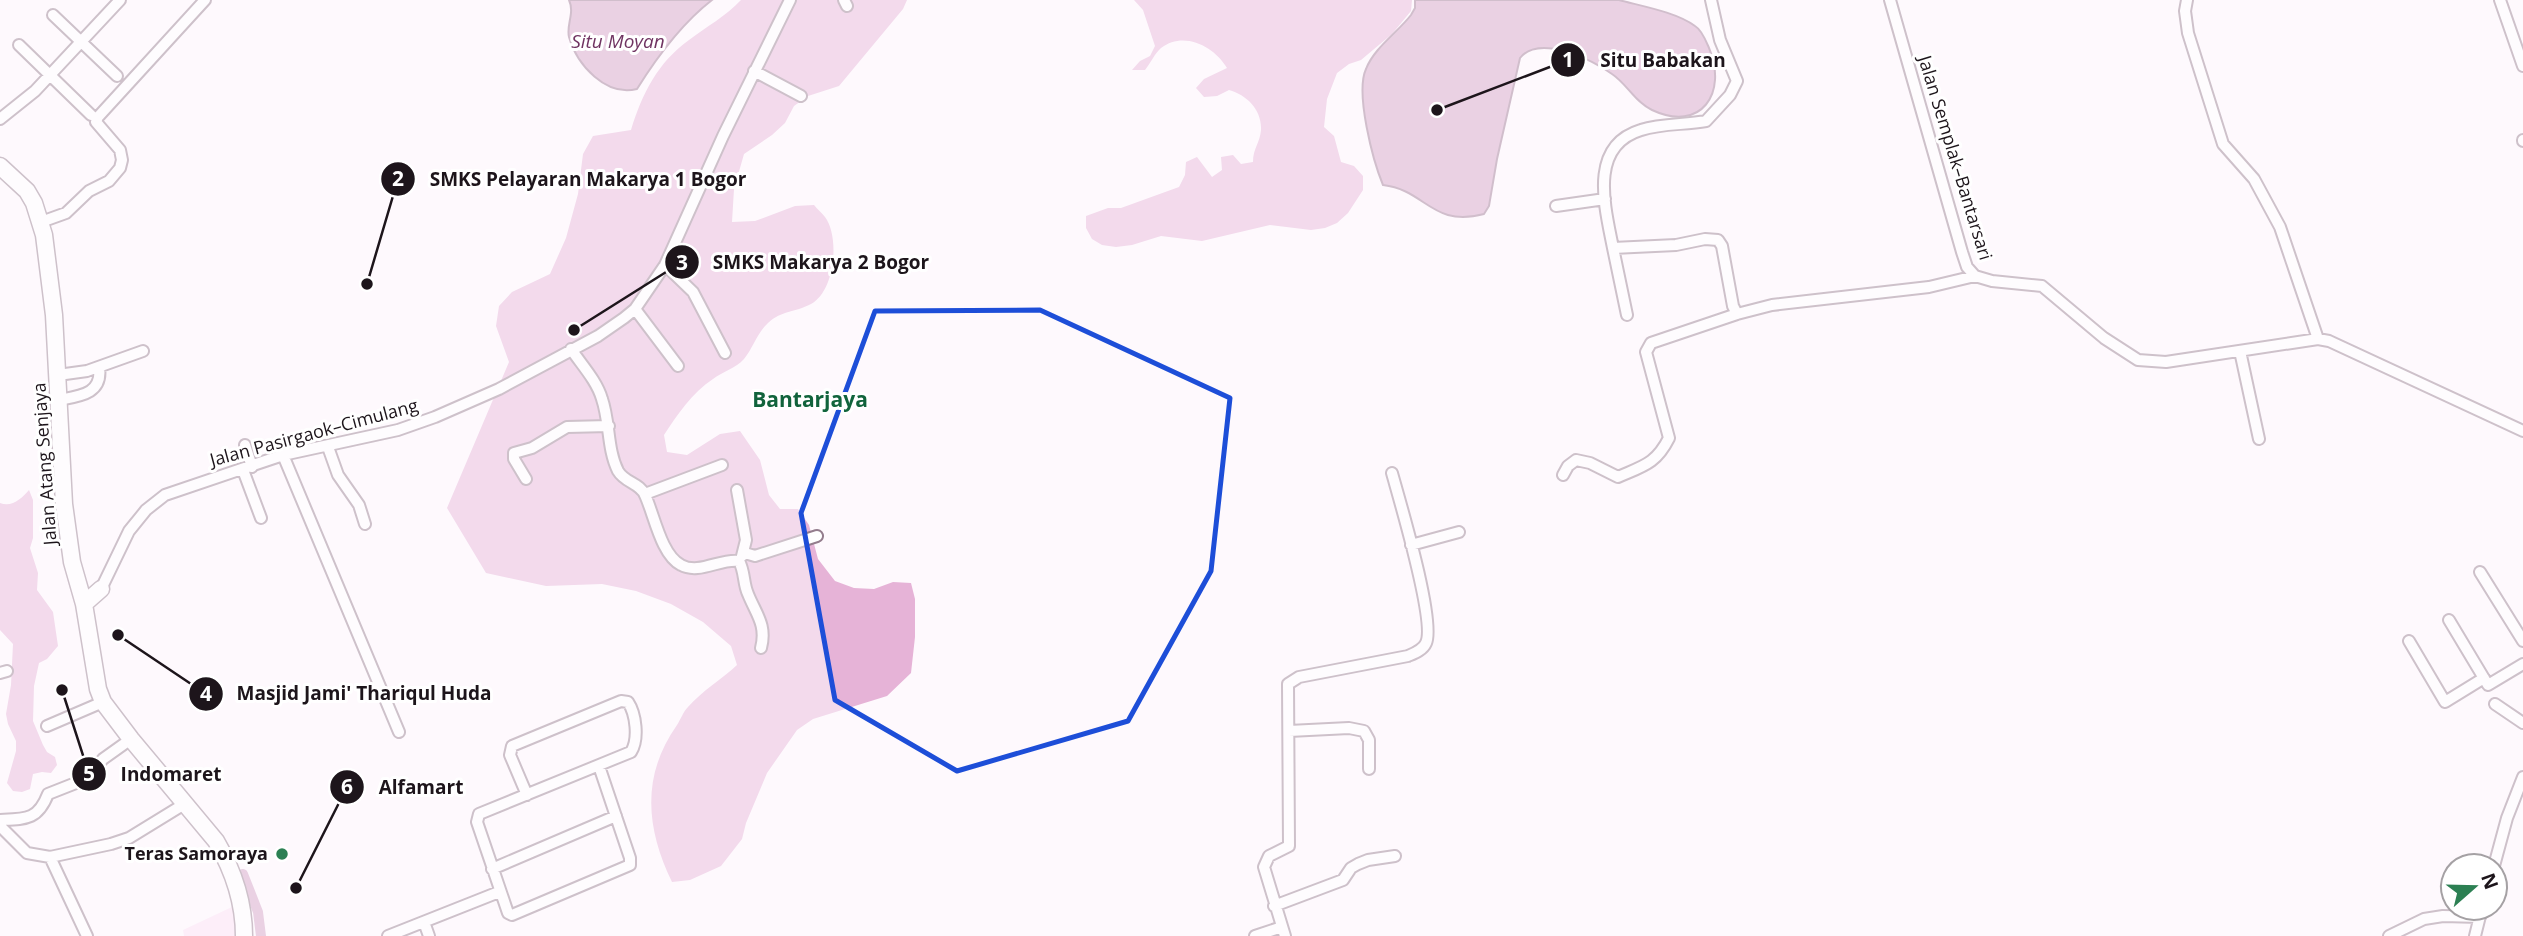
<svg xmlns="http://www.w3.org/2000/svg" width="2523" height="936" font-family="'Open Sans',sans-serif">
<rect width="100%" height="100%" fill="#fef9fd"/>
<!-- green -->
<path fill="#fce1f4" d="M234,906L238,936H184L183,930Z"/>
<!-- forest -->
<path fill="#e6b3d7" d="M741,0H907L903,9L839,86L808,96L794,106L785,123L772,135L744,154L734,189L732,222L755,221L795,206L814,205C817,209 822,213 825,217C840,237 835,291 811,304C794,313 782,310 768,323C757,333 753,348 744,359C736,368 722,372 713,379C692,393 677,415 664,435L667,452L687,455L720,434L740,431L760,460L769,495L780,509H798L809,525L818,559L835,581L854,588L874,589L893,582L911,583L915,599V637L911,673L887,696L813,719L797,730L767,773L746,823L742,839L721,866L690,880L672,882C646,828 641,776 677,725C681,719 683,712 688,707C702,691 722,679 737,665L731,646L703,622L671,604L636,591L602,584L546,586L486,573L447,508L509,362L496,326L499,306L512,292L550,274L566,238L578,194L583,154L593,136L631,130C642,94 658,62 689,40C706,27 726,16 741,0Z
M1134,0H1412L1411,11L1392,34L1361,60L1349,64L1337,73L1327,99L1324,127L1334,136L1341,162L1354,166L1363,176V190L1348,213L1337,223L1325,228L1311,230L1270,225L1202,241L1161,236L1132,245L1116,247L1102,245L1092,239L1086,228V216L1108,208H1121L1179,187L1185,175L1186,162L1197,157L1212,177L1222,170L1221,157L1233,155L1241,164L1253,162C1253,148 1260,143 1261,130C1262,110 1247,95 1229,90L1217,96L1204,97L1196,88L1204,79L1227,68C1215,47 1184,30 1161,48C1155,53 1150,64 1145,70H1132L1140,61L1150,56L1155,46L1143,10Z
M29,490L33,500V538L30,548L38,573L37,590L53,612L58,646L47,659L39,663L34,686L33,721L43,745L47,752L55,757L57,765L51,773L42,772L33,774L30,789L22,792L13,791L7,783L16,751V741L8,724L6,714L11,685L13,644L0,630V503C12,508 22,498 29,490Z"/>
<!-- water -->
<path fill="#d2a1c4" stroke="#9c7791" stroke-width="2" d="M569,0H712C681,24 657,57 637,89C606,97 577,65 569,37C566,25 575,13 569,0Z
M1415,0H1619C1641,6 1676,12 1695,26C1702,30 1706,41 1709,48C1728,93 1701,133 1652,110C1635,102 1627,84 1612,74C1592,59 1539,34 1520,58L1497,159L1489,206L1484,214C1432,228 1426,190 1383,185C1373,161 1355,93 1366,69C1374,48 1398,32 1411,15L1415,8Z"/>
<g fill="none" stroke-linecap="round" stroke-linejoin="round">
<!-- canal -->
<path stroke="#d2a1c4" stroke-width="10" d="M243,874L258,912L261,936"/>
<defs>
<path id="street" d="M844,0L847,6
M1711,0L1720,40L1737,81L1730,95L1706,121C1685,125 1662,123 1641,130C1588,146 1605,207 1613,248L1676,245L1705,239L1718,240L1722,246L1733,306L1737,314
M1890,0L1962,252L1967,267L1975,276L1992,281L2042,286L2104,338L2138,360L2166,362L2318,339L2329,341L2523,431
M2187,0L2185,11L2188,33L2223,144L2254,179L2280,227L2318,339
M2500,0L2523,66
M53,15L117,76
M19,45L91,115
M754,71L801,96
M0,119L35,91L120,0
M2523,140V141
M1556,206L1605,199
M41,222L66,213L89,191L109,181L120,168L122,160L120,150L96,122L98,117L205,0
M1613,248L1627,315
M665,265L693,292L725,353
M635,309L678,366
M571,349C581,364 597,381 602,399C610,422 607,449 618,471C625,483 640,483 645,495C654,514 661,555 681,565C699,575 721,558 739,561C745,572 743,583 748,594C756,614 767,625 761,648
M2240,351L2259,439
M58,375L87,371L143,351
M59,400C80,396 103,394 99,367
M245,445L252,467
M328,447L338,475L359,505L365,524
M283,455L399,732
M243,470L261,518
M1563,475L1568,466L1576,460L1590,463L1618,477C1643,466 1656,464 1669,438L1646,352L1651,343L1737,314L1772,305L1929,287L1975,276
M526,479L514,459V453L532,448L567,427L609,426
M737,490L746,540L742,556
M645,494L722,465
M1411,545L1459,532
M745,553L755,556L817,536
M2480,572L2523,641
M101,589L129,531L146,510L165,495L283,455L398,430L435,417L499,389L598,336L624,318L635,309L665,265L723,136L790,0
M2449,620L2488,685L2523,664
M2409,641L2445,702L2484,678
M0,673L7,671
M2495,704L2523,723
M47,726L103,702
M1289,731L1349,728L1364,731L1369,740V769
M527,795L510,755L512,746L621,701L628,702C636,714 639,739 631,752L479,814L477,822L508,913L512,915L630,865V858L599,766
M0,820C26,819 38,820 48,794L86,779L103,759L131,739
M0,826L27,853L50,857L111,844L129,838L186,803
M50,857L87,936
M2494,866L2507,818L2523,777
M492,869L616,816
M1274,906L1343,880L1351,868L1358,864L1368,860L1395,856
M424,922L429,936
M388,936L499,892
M1255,936L1282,927
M1285,936L1264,867L1269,856L1289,846L1288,684L1299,677L1408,656C1415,653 1423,650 1426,643C1436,622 1400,502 1392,473
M2389,936L2424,919L2443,916L2480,917
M2475,936L2482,908"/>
<path id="secondary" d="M0,166L27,191L34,203L44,235L54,315L64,504L72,562L84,604L98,689L103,702L131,739L216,841C233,870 244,902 244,936
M84,604L101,589"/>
</defs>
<!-- street casing -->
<use href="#street" stroke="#947d8d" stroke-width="14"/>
<!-- secondary casing -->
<use href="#secondary" stroke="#947d8d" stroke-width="19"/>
<!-- street -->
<use href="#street" stroke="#fff" stroke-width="10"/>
<!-- secondary -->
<use href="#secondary" stroke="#fff" stroke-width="16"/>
</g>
<!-- marked area -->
<path d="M0 0H2523V936H0ZM1040,310L1230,398L1211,571L1128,721L957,771L835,700L801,513L875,311Z" fill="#fef9fd" fill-opacity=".55" fill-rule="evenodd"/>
<path fill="none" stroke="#1d4ed8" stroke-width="5" stroke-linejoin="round" d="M1040,310L1230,398L1211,571L1128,721L957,771L835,700L801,513L875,311Z"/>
<!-- markers -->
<circle fill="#2c8053" stroke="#fff" stroke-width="2.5" cx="282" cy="854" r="7"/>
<g text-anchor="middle" stroke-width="6" stroke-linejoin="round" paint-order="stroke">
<!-- street labels -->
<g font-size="18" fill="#1d151b" stroke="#fff">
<text transform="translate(1955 158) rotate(73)" y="6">Jalan Semplak–Bantarsari</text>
<text transform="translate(314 433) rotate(-15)" y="6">Jalan Pasirgaok–Cimulang</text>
<text transform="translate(45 464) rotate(-94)" y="6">Jalan Atang Senjaya</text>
</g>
<!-- poi labels -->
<g font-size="18" font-weight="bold" fill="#1d151b" stroke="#fff" text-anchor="end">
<text x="268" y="860">Teras Samoraya</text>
</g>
<!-- water labels -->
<g font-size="19" font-style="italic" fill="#703462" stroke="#fff">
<text x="618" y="48">Situ Moyan</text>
</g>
<!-- quarter labels -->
<g font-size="21" font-weight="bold" fill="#11643c" stroke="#fff">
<text x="810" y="407">Bantarjaya</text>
</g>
</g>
<!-- callouts -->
<path fill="none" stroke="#1d151b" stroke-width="2.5" d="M1437 110L1568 60M367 284L398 179M574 330L682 262M118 635L206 694M62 690L89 774M296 888L347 787"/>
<g fill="#1d151b" stroke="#fff" stroke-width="2.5">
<circle cx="1437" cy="110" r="7"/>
<circle cx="367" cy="284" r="7"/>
<circle cx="574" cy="330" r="7"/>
<circle cx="118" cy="635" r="7"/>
<circle cx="62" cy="690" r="7"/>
<circle cx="296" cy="888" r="7"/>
<circle cx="1568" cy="60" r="18"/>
<circle cx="398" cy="179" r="18"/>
<circle cx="682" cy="262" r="18"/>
<circle cx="206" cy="694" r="18"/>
<circle cx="89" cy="774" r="18"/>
<circle cx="347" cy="787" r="18"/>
</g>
<g font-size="21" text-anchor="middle" font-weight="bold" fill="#fff">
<text x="1568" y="67">1</text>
<text x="398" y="186">2</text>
<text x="682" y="270">3</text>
<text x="206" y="701">4</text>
<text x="89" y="781">5</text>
<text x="347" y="794">6</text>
</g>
<g font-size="19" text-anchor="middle" font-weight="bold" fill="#1d151b" stroke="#fff" stroke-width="6" stroke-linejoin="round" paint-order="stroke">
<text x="1663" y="67">Situ Babakan</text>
<text x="588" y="186">SMKS Pelayaran Makarya 1 Bogor</text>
<text x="821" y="269">SMKS Makarya 2 Bogor</text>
<text x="364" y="700">Masjid Jami' Thariqul Huda</text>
<text x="171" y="781">Indomaret</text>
<text x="421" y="794">Alfamart</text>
</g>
<!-- north arrow -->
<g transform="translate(2474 887) rotate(70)"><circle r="33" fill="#ffffff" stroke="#a5a1a4" stroke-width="2"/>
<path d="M0-5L12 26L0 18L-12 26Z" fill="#2c8053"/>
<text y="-10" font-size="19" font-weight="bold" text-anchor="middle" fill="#1d151b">N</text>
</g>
</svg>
